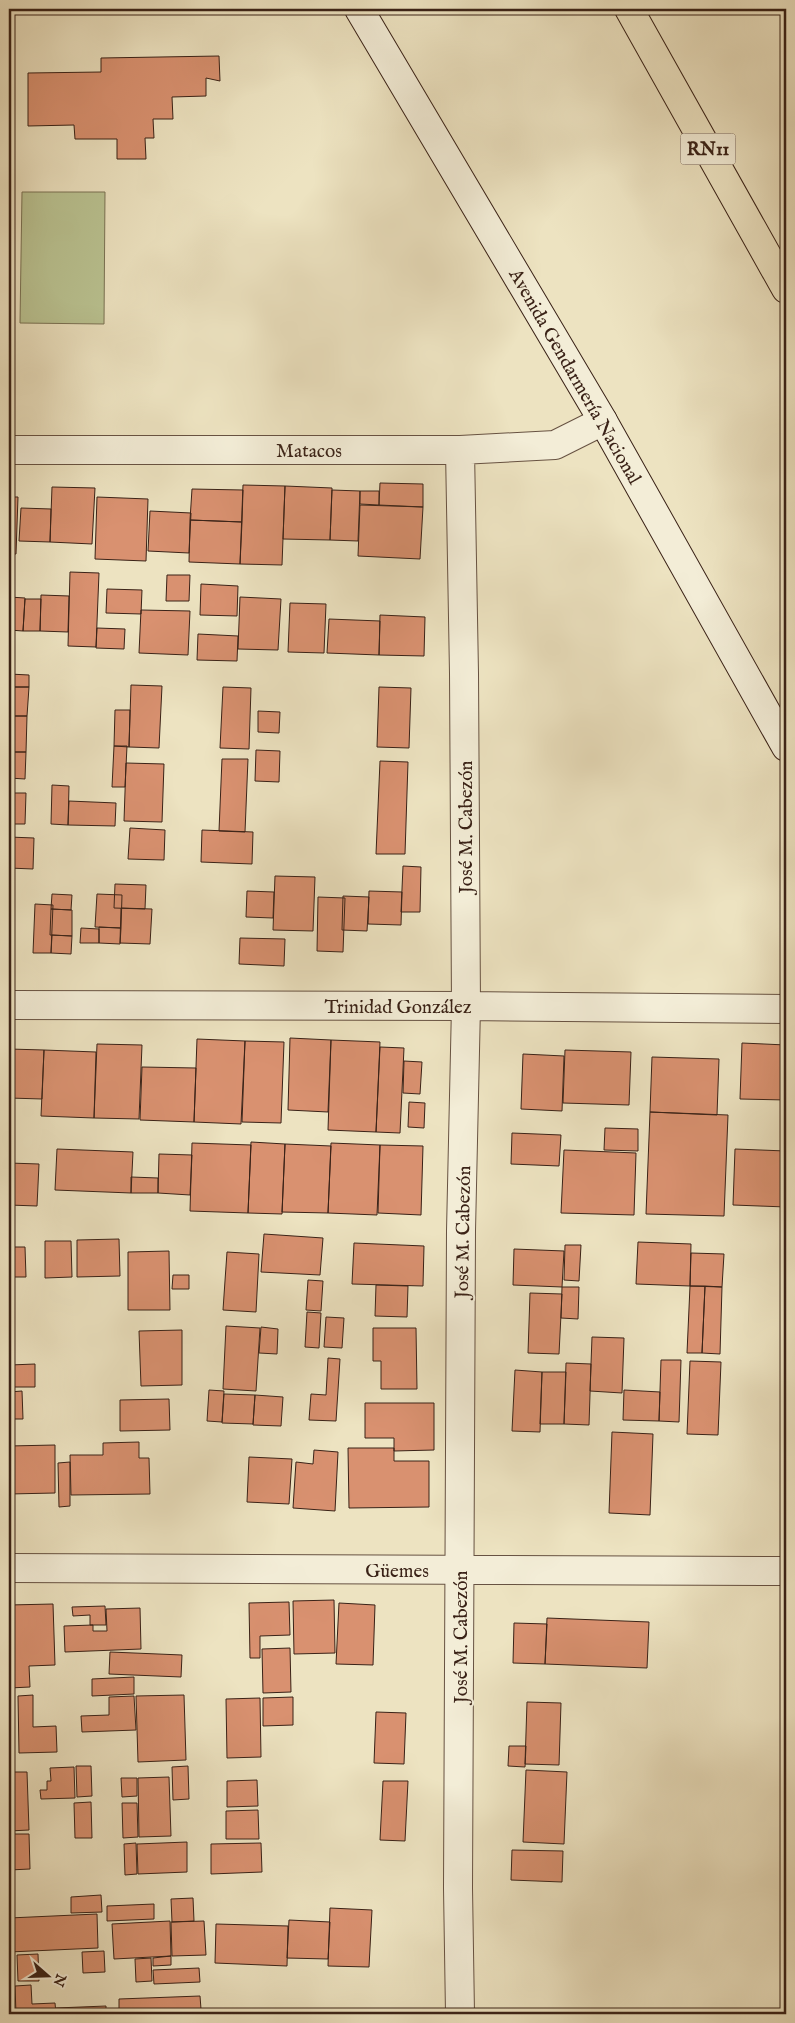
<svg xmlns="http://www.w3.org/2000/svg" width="795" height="2023" font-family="'IM FELL English',serif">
<rect width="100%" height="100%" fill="#ede3c1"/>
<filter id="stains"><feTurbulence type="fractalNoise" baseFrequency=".004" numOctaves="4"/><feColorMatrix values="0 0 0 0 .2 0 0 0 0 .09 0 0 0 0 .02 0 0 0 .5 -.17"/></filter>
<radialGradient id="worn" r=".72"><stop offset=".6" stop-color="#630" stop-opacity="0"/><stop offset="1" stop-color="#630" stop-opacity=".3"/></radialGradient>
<!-- green -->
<path fill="#bac392" stroke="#7a7254" d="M22,192H105L104,324L20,323Z"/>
<!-- water -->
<path fill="#99beb3" stroke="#738075" d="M40,9H155V14H40Z"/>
<!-- building -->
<path fill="#d99170" stroke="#3a2217" d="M219,56L220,81L206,78V96L172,97L173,119H153L154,138H145L146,159H117V139H75L74,125L28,126V73L101,72V58Z
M380,483L423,484V507L379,505Z
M243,485L285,486L282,565L240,564Z
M285,486L332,488L330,540L283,539Z
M52,487L95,488L92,544L50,542Z
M192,489L243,490L242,522L190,520Z
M332,490L360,491L358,541L330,540Z
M360,491H379V505L360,504Z
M9,497H18L16,554H9Z
M97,497L148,499L146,561L95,559Z
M360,505L423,507L420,559L358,556Z
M21,508L51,509L50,542L19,541Z
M150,511L191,513L189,553L148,551Z
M190,520L242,522L240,564L189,562Z
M70,572L99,573L96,647L68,646Z
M167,575H190L189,601H166Z
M201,584L238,586L237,616L200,615Z
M107,589L142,590L141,614L106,613Z
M41,595L69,596L68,632L40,631Z
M9,597L25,598L23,631L9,630Z
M240,597L281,599L278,650L238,649Z
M25,599H41L40,631H23Z
M290,603L326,604L324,653L288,652Z
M141,610L190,611L188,655L139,653Z
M380,615L425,617L424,656L379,655Z
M329,619L380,621L379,655L327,653Z
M97,628L125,629L124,649L96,648Z
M198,634L238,636L237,661L197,660Z
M9,674L29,675V687H9Z
M131,685L162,686L159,748L129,747Z
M9,687H29L27,716H9Z
M223,687L251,688L249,749L220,748Z
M379,687L411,688L409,748L377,747Z
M115,710H130L129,747L114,746Z
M258,711L280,712L279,733L258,732Z
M9,716H11L10,752H9Z
M11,716H27L26,752H10Z
M114,746H127L125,787H112Z
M256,750L280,751L279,782L255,781Z
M9,752H26L25,779L9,778Z
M222,759H248L245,832L219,831Z
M380,761L408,762L405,854H376Z
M126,763L164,764L162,822L124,821Z
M52,785L69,786L68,825L51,824Z
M9,793H26L25,824H9Z
M69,801L116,803L115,826L68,825Z
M130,828L165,830L164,860L128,859Z
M202,830L253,832L252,864L201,862Z
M9,837L34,838L33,869L9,868Z
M403,866L421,867L420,912H401Z
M275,876L315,877L313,931L273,930Z
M115,884L146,885L145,909L114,908Z
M247,891L274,892L273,918L246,917Z
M369,891L402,892L401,925L368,924Z
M52,894L72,895L71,910L51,909Z
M97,894L122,895L121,928L95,927Z
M343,896L369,897L367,931L342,930Z
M318,897L345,898L343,952L317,951Z
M35,904L53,905L51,953H33Z
M121,908L152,909L150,944L120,943Z
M51,909L72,910V936L50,935Z
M99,927L121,928L120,944L99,943Z
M81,928L99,929V943H80Z
M52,935L72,936L71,954L51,953Z
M240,938L285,939L284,966L239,964Z
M290,1038L331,1040L328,1112L288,1110Z
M197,1039L245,1041L241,1124L194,1122Z
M331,1040L380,1042L376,1132L328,1130Z
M245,1041L284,1042L281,1123L242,1122Z
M742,1043L786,1045V1100L740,1099Z
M97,1044L142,1045L139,1119L94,1118Z
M380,1047L404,1048L400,1133L376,1132Z
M9,1049L44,1050L42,1099L9,1098Z
M44,1050L96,1052L94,1118L41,1116Z
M565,1050L631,1052L629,1105L563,1103Z
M523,1054L564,1056L562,1111L521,1109Z
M652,1057L719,1059L717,1115L650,1112Z
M404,1061L422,1062L420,1094L403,1093Z
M142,1067L196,1068L194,1122L140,1120Z
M409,1102L425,1103L424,1128L408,1127Z
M650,1112L728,1115L724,1216L646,1214Z
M605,1128L638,1129V1151L604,1150Z
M512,1133L561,1135L559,1166L511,1164Z
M251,1142L285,1144L282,1214L248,1213Z
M192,1143L251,1145L248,1213L190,1211Z
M331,1143L380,1145L377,1215L328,1213Z
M285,1144L331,1146L328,1213L282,1212Z
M380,1145L423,1146L421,1215L378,1213Z
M57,1149L133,1152L131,1193L55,1190Z
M735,1149L786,1151V1207L733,1205Z
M564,1150L636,1153L634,1215L561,1213Z
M159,1154L192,1155L190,1195L158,1193Z
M9,1163L39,1164L37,1206L9,1205Z
M131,1177L158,1178V1193H131Z
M264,1234L323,1238L320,1275L261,1272Z
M119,1239L120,1276L77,1277V1240Z
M45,1241H71L72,1277L45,1278Z
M638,1242L691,1244L690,1286L636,1284Z
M354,1243L424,1246L423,1286L352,1284Z
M565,1245H581L579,1281L564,1280Z
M14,1247H25L26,1277H14Z
M9,1248H13L14,1310H9Z
M514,1249L564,1251L562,1287L513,1285Z
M169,1251L170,1310H128V1252Z
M227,1252L259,1254L256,1312L223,1310Z
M691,1253L724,1254L722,1287L690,1286Z
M173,1275H189V1289H172Z
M308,1280L323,1281L321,1311L306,1310Z
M376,1285L408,1286L407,1317L375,1316Z
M690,1286H705L702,1353H687Z
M705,1286L722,1287L720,1354L702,1353Z
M562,1287H579L578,1319L561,1318Z
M530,1293L562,1294L559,1354L528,1353Z
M307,1312L321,1313L319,1348L305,1347Z
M326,1317L344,1318L342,1348L324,1347Z
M226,1326L260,1328L256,1391L223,1389Z
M261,1327L278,1329L277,1354L259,1353Z
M9,1328L10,1365L35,1364V1387H9Z
M373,1328H416L417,1389H381V1361H373Z
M182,1330V1385L141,1386L139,1331Z
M592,1337L624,1338L622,1393L590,1391Z
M328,1358L340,1359L336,1421L309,1420L311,1394L326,1395Z
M661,1360H681L679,1422L659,1421Z
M690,1361L721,1362L718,1435L687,1434Z
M566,1363L591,1364L589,1425L564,1424Z
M515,1370L542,1372L540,1432L512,1431Z
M542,1372H566L564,1424H540Z
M209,1390L224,1391L222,1422L207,1421Z
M624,1390L660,1392L659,1421L623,1420Z
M22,1391L23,1419H9V1392Z
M224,1394L255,1395L253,1424L222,1423Z
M255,1395L283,1397L281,1426L253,1425Z
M169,1399L170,1430L120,1431V1400Z
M365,1403H434V1450L394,1451V1438H365Z
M612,1432L653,1434L650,1515L609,1513Z
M139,1442V1458H149L150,1494L71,1495L70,1455H103V1443Z
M55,1445V1493L9,1494V1446Z
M348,1448H394V1461H429V1507L349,1508Z
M314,1450L338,1452L335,1511L293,1508L296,1462L313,1464Z
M249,1457L292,1459L289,1504L247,1502Z
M70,1462V1506L59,1507L58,1463Z
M334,1600L335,1653L294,1654L293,1601Z
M289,1602L290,1635L260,1636V1658H250L249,1603Z
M339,1603L375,1605L373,1665L336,1664Z
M53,1604L55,1665L29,1666L30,1687L9,1688V1605Z
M105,1606L106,1625H90V1615L73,1616L72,1607Z
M140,1608L141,1649L65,1652L64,1626L93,1625V1631H107L106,1609Z
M547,1618L649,1622L647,1668L545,1664Z
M514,1623L547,1624L545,1664L513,1663Z
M290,1648L291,1692L263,1693L262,1649Z
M110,1652L182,1655L181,1677L109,1674Z
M134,1677V1694L92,1696V1679Z
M33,1695V1727L56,1726L57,1752L19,1753L18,1696Z
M184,1695L186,1760L138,1762L136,1696Z
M134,1696L136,1730L82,1732L81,1716L109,1715V1697Z
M293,1697V1725L263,1726V1698Z
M260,1698L261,1757L227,1758L226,1699Z
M9,1699H13L14,1758H9Z
M527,1702L561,1703L559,1765L525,1764Z
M376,1712L406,1713L404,1764L374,1763Z
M509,1746H526L525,1767L508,1766Z
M76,1766H91L92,1796L77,1797Z
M188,1766L189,1799L173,1800L172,1767Z
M74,1767L75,1798L41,1799L40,1790H47V1781H51L50,1768Z
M526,1770L567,1772L564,1844L523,1842Z
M9,1772H27L29,1830L9,1831Z
M169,1777L171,1836L139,1837L138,1778Z
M121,1778H137V1796L122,1797Z
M257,1780L258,1806L227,1807V1781Z
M383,1781H408L405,1841L380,1840Z
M91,1802L92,1838H75L74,1803Z
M122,1803H137L138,1837L123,1838Z
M258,1810L259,1839H226V1811Z
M9,1834H29L30,1869L9,1870Z
M187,1842V1872L138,1874L137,1844Z
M136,1843L137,1874L125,1875L124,1844Z
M261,1843L262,1872L211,1874V1844Z
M512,1850L563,1851L562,1882L511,1880Z
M101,1895L102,1912L71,1913V1897Z
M193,1898L194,1921L172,1922L171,1899Z
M154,1904V1919L107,1921V1906Z
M330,1908L372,1910L369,1967L328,1966Z
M97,1914L98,1948L9,1952V1918Z
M289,1920L330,1922L328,1959L287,1958Z
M170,1921L171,1956L114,1959L112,1924Z
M204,1921L206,1955L172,1956L171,1922Z
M216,1924L288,1926L287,1966L215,1963Z
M104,1951L105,1972L83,1973L82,1952Z
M38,1954L39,1981H18L17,1955Z
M171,1956V1965L153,1966V1958Z
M151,1958L152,1981L136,1982L135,1959Z
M199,1968L200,1982L154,1984L153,1970Z
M31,1985L32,2004L55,2003L56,2014H16L15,1986Z
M200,1996L201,2009L119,2013V1999Z
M106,2006V2014H57L56,2008Z
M201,2010V2014H119V2013Z
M219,2011L270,2013V2014H219Z"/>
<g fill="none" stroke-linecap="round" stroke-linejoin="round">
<defs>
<path id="minor" d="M9,450H460L555,445L603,421
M9,1005L466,1006L786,1009
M9,1568L786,1571
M460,2014L458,1888L461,1231L466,1006L464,673L460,450"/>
<path id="secondary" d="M359,9L603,421L786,747"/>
<path id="trunk" d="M629,9L786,289"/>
</defs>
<!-- minor casing -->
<use href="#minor" stroke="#675242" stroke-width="30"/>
<!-- secondary casing -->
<use href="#secondary" stroke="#3a2217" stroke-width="30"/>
<!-- trunk casing -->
<use href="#trunk" stroke="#3a2217" stroke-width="30"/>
<!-- minor -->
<use href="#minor" stroke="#f3edd7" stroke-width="28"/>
<!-- secondary -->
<use href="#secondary" stroke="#f3edd7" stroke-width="28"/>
<!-- trunk -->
<use href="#trunk" stroke="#ede3c1" stroke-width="28"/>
</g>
<g text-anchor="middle" stroke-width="4" stroke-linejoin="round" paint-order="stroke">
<!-- shield labels -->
<rect fill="#f3edd7" stroke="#725f51" stroke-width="1" x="680.5" y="133.5" width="55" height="31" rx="4"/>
<g font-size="18" font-weight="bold" fill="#3a2217">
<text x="708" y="155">RN11</text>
</g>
<!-- street labels -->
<g font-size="19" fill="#3a2217" stroke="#f3edd7">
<text transform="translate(576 376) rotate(60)" y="7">Avenida Gendarmería Nacional</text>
<text x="309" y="457">Matacos</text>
<text transform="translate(465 827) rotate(-90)" y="7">José M. Cabezón</text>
<text x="398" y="1013">Trinidad González</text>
<text transform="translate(462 1232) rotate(-89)" y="7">José M. Cabezón</text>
<text x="397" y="1577">Güemes</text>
<text transform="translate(460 1637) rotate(-90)" y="7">José M. Cabezón</text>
</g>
</g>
<!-- margin -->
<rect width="795" height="2023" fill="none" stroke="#ede3c1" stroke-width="30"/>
<rect x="10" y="10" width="775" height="2003" fill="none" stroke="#3a2217" stroke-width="2.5"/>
<rect x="15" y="15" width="765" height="1993" fill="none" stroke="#3a2217"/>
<!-- north arrow -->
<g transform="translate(48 1976) rotate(110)" stroke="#f3edd7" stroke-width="4" paint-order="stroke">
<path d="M0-4L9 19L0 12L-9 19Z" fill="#3a2217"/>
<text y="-8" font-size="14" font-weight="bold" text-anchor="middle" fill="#3a2217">N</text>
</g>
<rect width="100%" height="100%" filter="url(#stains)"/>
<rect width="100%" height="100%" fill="url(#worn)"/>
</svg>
